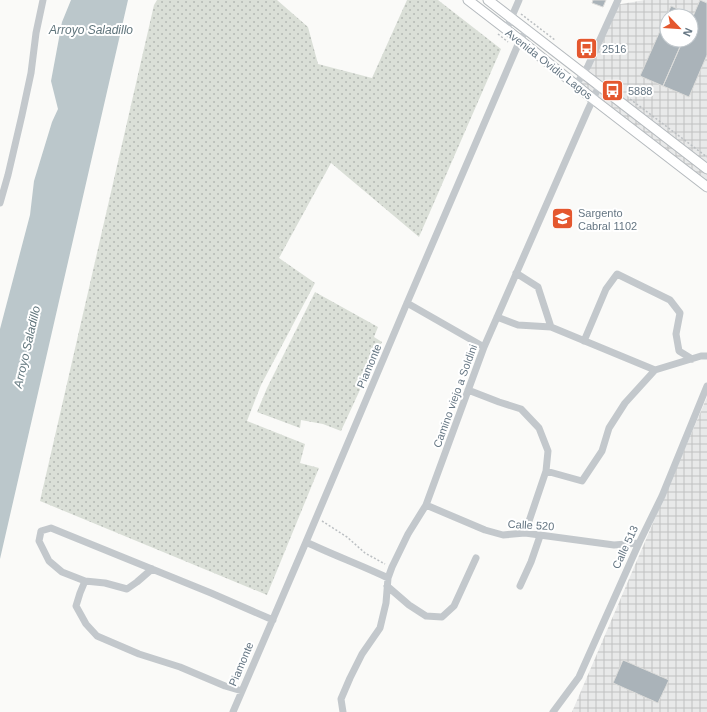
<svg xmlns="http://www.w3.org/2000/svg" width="707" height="712" font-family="Arial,sans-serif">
<defs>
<pattern id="industrial-grid" width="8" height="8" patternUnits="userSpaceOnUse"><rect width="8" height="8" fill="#e8e9e9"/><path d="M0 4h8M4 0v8" fill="none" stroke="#c0c1c2"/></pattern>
<pattern id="grass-dots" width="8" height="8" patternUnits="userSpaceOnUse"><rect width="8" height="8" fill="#dadfd7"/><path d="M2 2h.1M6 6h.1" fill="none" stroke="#b4b9b4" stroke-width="1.8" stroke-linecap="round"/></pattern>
</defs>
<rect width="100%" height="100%" fill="#fafaf8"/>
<!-- industrial -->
<path fill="url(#industrial-grid)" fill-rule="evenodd" d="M645,0H707V187L576,85L615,5ZM667,16H691V40H667Z
M707,397V712H572Z"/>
<!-- grass -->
<path fill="url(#grass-dots)" d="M157,0H277L308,27L318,64L372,78L407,0H438L501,49L419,237L331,163L279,258L315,283L261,385L247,421L305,444L300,463L319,468L267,595L40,501L154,5Z
M315,292L378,327L374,337L382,342L341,431L323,424L301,420L300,428L257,412L267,388Z"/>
<!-- water -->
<path fill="#bbc7cb" d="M71,0H128L0,559V329L30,215L34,181L52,122L58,109L51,81L62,22Z"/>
<!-- building -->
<path fill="#aab3b9" stroke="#dcdcda" d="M593,0H606L603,7L592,3Z
M700,0L707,3V55L689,97L663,86L683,40H691V21Z
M671,6L693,16L691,21V16H667V40H683L663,86L640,76Z
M623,660L669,680L658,703L613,683Z"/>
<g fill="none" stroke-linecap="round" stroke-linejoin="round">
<defs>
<path id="major" d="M468,0L520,40L593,99L707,187
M488,0L707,169"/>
</defs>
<!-- major casing -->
<use href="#major" stroke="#b5babe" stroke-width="11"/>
<!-- path -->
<path stroke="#bbbfc2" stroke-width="1.5" stroke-dasharray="2 2" stroke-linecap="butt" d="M521,14L555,40
M498,34L508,42
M630,99L707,157
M322,521L347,537L365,553L385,564"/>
<!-- minor -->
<path stroke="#c3c8cc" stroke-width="7" d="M506,30L519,0
M576,85L588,66L618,0
M0,203L8,175L22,115L31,73L36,33L43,0
M516,273L538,287L551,327L655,370L701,356H707
M407,303L484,347
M497,317L518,325L551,327
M584,341L606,289L617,274L670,300L680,313L676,334L679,351L692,359
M468,390L499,402L521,409L539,428L548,451L546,471L525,533
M546,471L582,481L602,451L609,428L625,403L655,370
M426,505L485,530L503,535L525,533L614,545L639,543
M306,542C333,555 361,565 388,578
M152,569L137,582L127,589L105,583L85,581L62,572L49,561L39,541L41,531L51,528L211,593L273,620
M85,581L80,593L76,606L86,624L97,636L139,654L180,667L225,686L242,691
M387,586L409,605L426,616L442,617L454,606L476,558
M520,586L531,562L540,536
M233,712L306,542L407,303L520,40L527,30
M343,712L341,699L350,678L362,654L380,628L386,603L388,578L392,567L408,534L426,505L484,347L587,112L599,86
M553,712L579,677L639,543L662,496L707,386"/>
<!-- major -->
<use href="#major" stroke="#fff" stroke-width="9"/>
</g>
<!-- icons -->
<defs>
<symbol id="bus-square" viewBox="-11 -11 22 22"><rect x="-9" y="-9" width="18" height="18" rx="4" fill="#e4572e" stroke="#fff"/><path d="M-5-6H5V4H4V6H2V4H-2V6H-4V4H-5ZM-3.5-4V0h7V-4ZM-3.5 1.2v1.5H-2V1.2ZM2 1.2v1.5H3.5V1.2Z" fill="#fff"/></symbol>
<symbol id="school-square" viewBox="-11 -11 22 22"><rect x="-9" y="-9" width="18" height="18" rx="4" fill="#e4572e" stroke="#fff"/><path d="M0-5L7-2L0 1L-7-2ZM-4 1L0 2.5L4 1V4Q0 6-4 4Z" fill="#fff"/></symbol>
</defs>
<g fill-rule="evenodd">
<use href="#bus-square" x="574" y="36" width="25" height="25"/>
<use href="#bus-square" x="600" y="78" width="25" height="25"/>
<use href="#school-square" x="550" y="206" width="25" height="25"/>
</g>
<g text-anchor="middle" stroke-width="4" stroke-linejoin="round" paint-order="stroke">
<!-- poi labels -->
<g font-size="11" fill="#657683" stroke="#fff" text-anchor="start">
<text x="602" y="53">2516</text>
<text x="628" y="95">5888</text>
<text x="578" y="217">Sargento<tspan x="578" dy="13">Cabral 1102</tspan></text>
</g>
<!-- street labels -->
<g font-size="11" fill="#657683" stroke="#fff">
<text transform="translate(549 64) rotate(38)" y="4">Avenida Ovidio Lagos</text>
<text transform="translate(369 366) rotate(-67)" y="4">Piamonte</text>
<text transform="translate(455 396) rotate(-70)" y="4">Camino viejo a Soldini</text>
<text transform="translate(531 525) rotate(3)" y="4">Calle 520</text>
<text transform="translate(625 547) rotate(-65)" y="4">Calle 513</text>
<text transform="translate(241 664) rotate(-67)" y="4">Piamonte</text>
</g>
<!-- water labels -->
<g font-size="12" font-style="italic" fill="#60757c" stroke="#fff">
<text x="91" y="34">Arroyo Saladillo</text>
<text transform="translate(27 347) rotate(-77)" y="4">Arroyo Saladillo</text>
</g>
</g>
<!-- north arrow -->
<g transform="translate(679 28) rotate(115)"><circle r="19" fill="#ffffff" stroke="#c1c8cd"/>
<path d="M0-3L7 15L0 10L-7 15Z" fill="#e4572e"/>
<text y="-6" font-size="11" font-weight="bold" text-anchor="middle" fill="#657683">N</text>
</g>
</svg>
